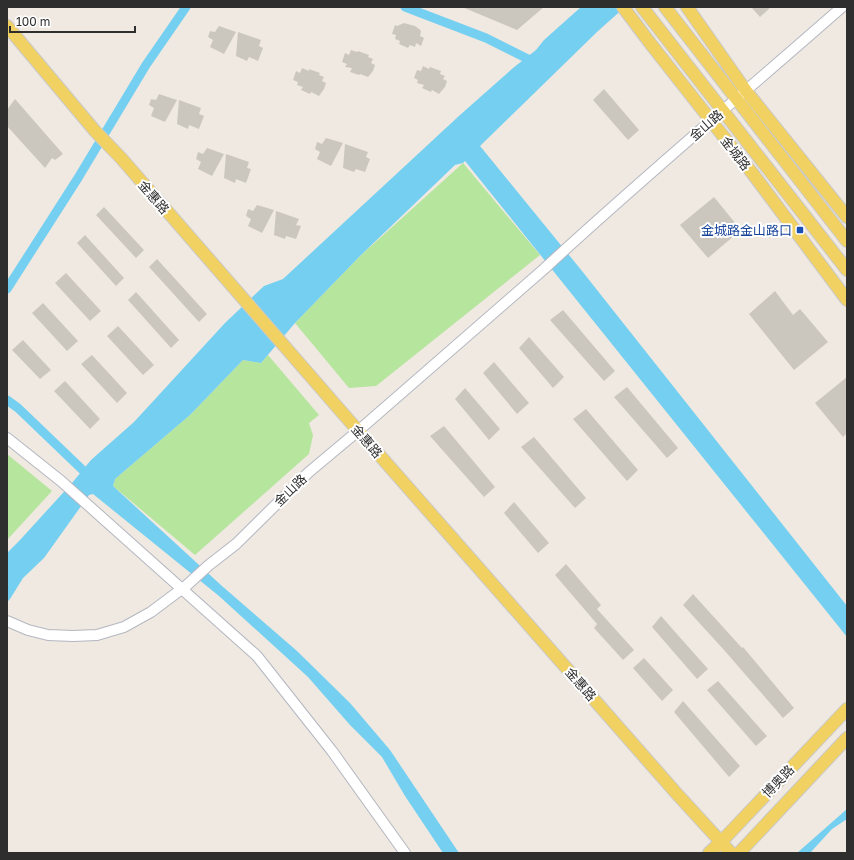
<svg xmlns="http://www.w3.org/2000/svg" width="854" height="860" font-family="'Golos Text','Noto Sans SC',sans-serif">
<rect width="100%" height="100%" fill="#efe9e1"/>
<!-- green -->
<path fill="#b6e59e" d="M463,163L540,255L376,386L349,388L295,323L360,256Z
M268,355L319,415L309,423L313,435L309,454L195,555L113,486L115,479L190,415L243,360L261,363Z
M7,454L52,491L7,540Z"/>
<!-- water -->
<path fill="#75cff0" d="M581,7H625L598,31L480,146L582,271L847,606V637L465,161L463,163L455,165L360,256L295,323L261,363L243,360L190,415L115,479L113,486L222,586L297,651L350,703L390,750L459,853H443L405,796L382,757L350,725L308,677L219,596L93,494L89,495L44,558L23,578L10,599L7,602V553L20,540L72,483L91,460L134,422L225,323L264,286L283,279L460,115L513,68L536,50L544,40Z
M847,809V819L832,829L810,853H797Z"/>
<g fill="none" stroke-linecap="round" stroke-linejoin="round">
<!-- canal -->
<path stroke="#75cff0" stroke-width="9" d="M405,7L486,38L536,63
M7,289L78,178L146,65L186,7
M7,400L18,408L91,478"/>
</g>
<!-- building -->
<path fill="#cbc7bf" d="M462,7H544L517,30Z
M751,7H771L760,17Z
M404,23L415,26L419,29L421,31L420,36L424,38L421,46L416,43L415,47L410,45L408,48L399,44L400,41L395,39L396,35L392,34L395,25L397,26Z
M219,26L236,32L224,54L210,47L213,40L208,37L210,31L215,32Z
M238,32L261,40L259,46L263,48L258,61L249,57L247,61L236,56Z
M351,50L357,52L358,51L369,55L368,57L373,59L371,63L375,65L373,71L368,77L360,74L359,75L350,72L352,68L345,67L347,64L342,62L345,53L349,55Z
M423,66L429,69L430,67L441,71L440,74L445,76L443,79L447,81L445,87L439,94L432,90L431,92L422,88L424,85L417,83L418,80L414,78L417,70L421,71Z
M302,68L309,71V69L320,73L319,75L324,77L322,81L326,83L324,89L319,96L311,92L310,94L301,90L303,87L297,85L298,82L293,80L296,71L300,73Z
M604,89L639,130L628,140L593,100Z
M159,94L177,100L165,122L151,116L154,108L149,105L151,99L156,100Z
M15,99L63,154L55,160L52,158L45,168L7,126V110Z
M179,100L201,108L199,114L204,116L199,129L189,125L188,129L177,124Z
M326,138L343,143L331,166L317,159L320,152L315,149L317,142L322,144Z
M345,144L368,152L366,157L370,159L365,172L356,169L354,172L343,168Z
M207,148L224,154L212,176L198,169L201,162L196,159L198,152L203,154Z
M226,154L249,162L247,168L251,169L246,183L236,179L235,183L224,178Z
M714,197L741,230L708,258L680,225Z
M257,205L274,210L262,233L248,226L251,219L246,216L248,209L253,211Z
M104,207L144,250L136,258L96,215Z
M276,211L299,219L296,225L301,226L296,239L286,236L285,239L274,235Z
M85,235L124,278L116,286L77,243Z
M157,259L207,314L199,322L149,267Z
M66,273L101,311L90,321L55,283Z
M775,291L793,315L800,309L828,342L794,370L749,314Z
M136,292L179,340L171,348L128,300Z
M43,303L78,341L67,351L32,313Z
M563,310L615,371L604,381L550,320Z
M118,326L154,365L143,375L107,336Z
M529,337L564,377L553,388L519,348Z
M23,340L51,370L40,379L12,350Z
M92,355L127,393L117,403L81,364Z
M494,362L529,403L517,414L483,373Z
M847,377V433L843,437L815,403Z
M65,381L100,419L90,429L54,391Z
M627,387L678,448L667,458L614,397Z
M465,388L500,429L489,440L455,399Z
M586,409L638,470L627,481L573,419Z
M444,426L495,487L484,497L430,436Z
M534,437L586,498L575,508L521,447Z
M514,502L549,543L538,553L504,513Z
M566,564L601,605L597,609L634,650L623,660L594,628L597,624L555,575Z
M693,594L742,648L743,647L794,708L783,718L724,650L683,605Z
M661,616L708,669L697,679L652,627Z
M644,658L673,690L662,701L633,668Z
M718,681L767,736L756,746L707,690Z
M683,701L740,766L729,777L674,712Z"/>
<g fill="none" stroke-linecap="round" stroke-linejoin="round">
<defs>
<path id="minor" d="M7,438L61,481L257,656L332,751L405,853
M7,621L28,630L48,635L73,636L97,635L124,627L151,612L187,585L209,565L236,544L309,472L358,431L544,269C641,179 743,94 842,7"/>
<path id="major" d="M623,7L650,43L753,174L847,300
M642,7L847,270
M665,7L847,241
M687,7L746,91L847,217
M7,26L95,131L121,158L346,417L677,794L731,853
M709,853L721,842L847,709
M739,853L847,738"/>
</defs>
<!-- minor casing -->
<use href="#minor" stroke="#b4b7c1" stroke-width="12"/>
<!-- major casing -->
<use href="#major" stroke="#c9c9c9" stroke-width="14"/>
<!-- minor -->
<use href="#minor" stroke="#fff" stroke-width="10"/>
<!-- major -->
<use href="#major" stroke="#f2d163" stroke-width="12"/>
</g>
<!-- markers -->
<rect fill="#1a4fb4" stroke="#fff" stroke-width="1.5" x="796" y="226" width="8" height="8" rx="2"/>
<g text-anchor="middle" stroke-width="4" stroke-linejoin="round" paint-order="stroke">
<!-- street labels -->
<g font-size="13" fill="#2e2e2e" stroke="#fff">
<text transform="translate(706 125) rotate(-41)" y="5">金山路</text>
<text transform="translate(736 153) rotate(52)" y="5">金城路</text>
<text transform="translate(154 197) rotate(49)" y="5">金惠路</text>
<text transform="translate(367 441) rotate(49)" y="5">金惠路</text>
<text transform="translate(290 490) rotate(-44)" y="5">金山路</text>
<text transform="translate(581 684) rotate(49)" y="5">金惠路</text>
<text transform="translate(778 781) rotate(-46)" y="5">博奥路</text>
</g>
<!-- transit labels -->
<g font-size="13" fill="#164399" stroke="#fff" text-anchor="end">
<text x="792" y="235">金城路金山路口</text>
</g>
</g>
<!-- border -->
<rect width="854" height="860" fill="none" stroke="#2e2e2e" stroke-width="16"/>
<!-- scale -->
<path d="M10 26v6h125v-6" fill="none" stroke="#2e2e2e" stroke-width="2"/>
<text x="16" y="26" font-size="12" fill="#2e2e2e" stroke="#ffffff" stroke-width="3" paint-order="stroke">100 m</text>
</svg>
